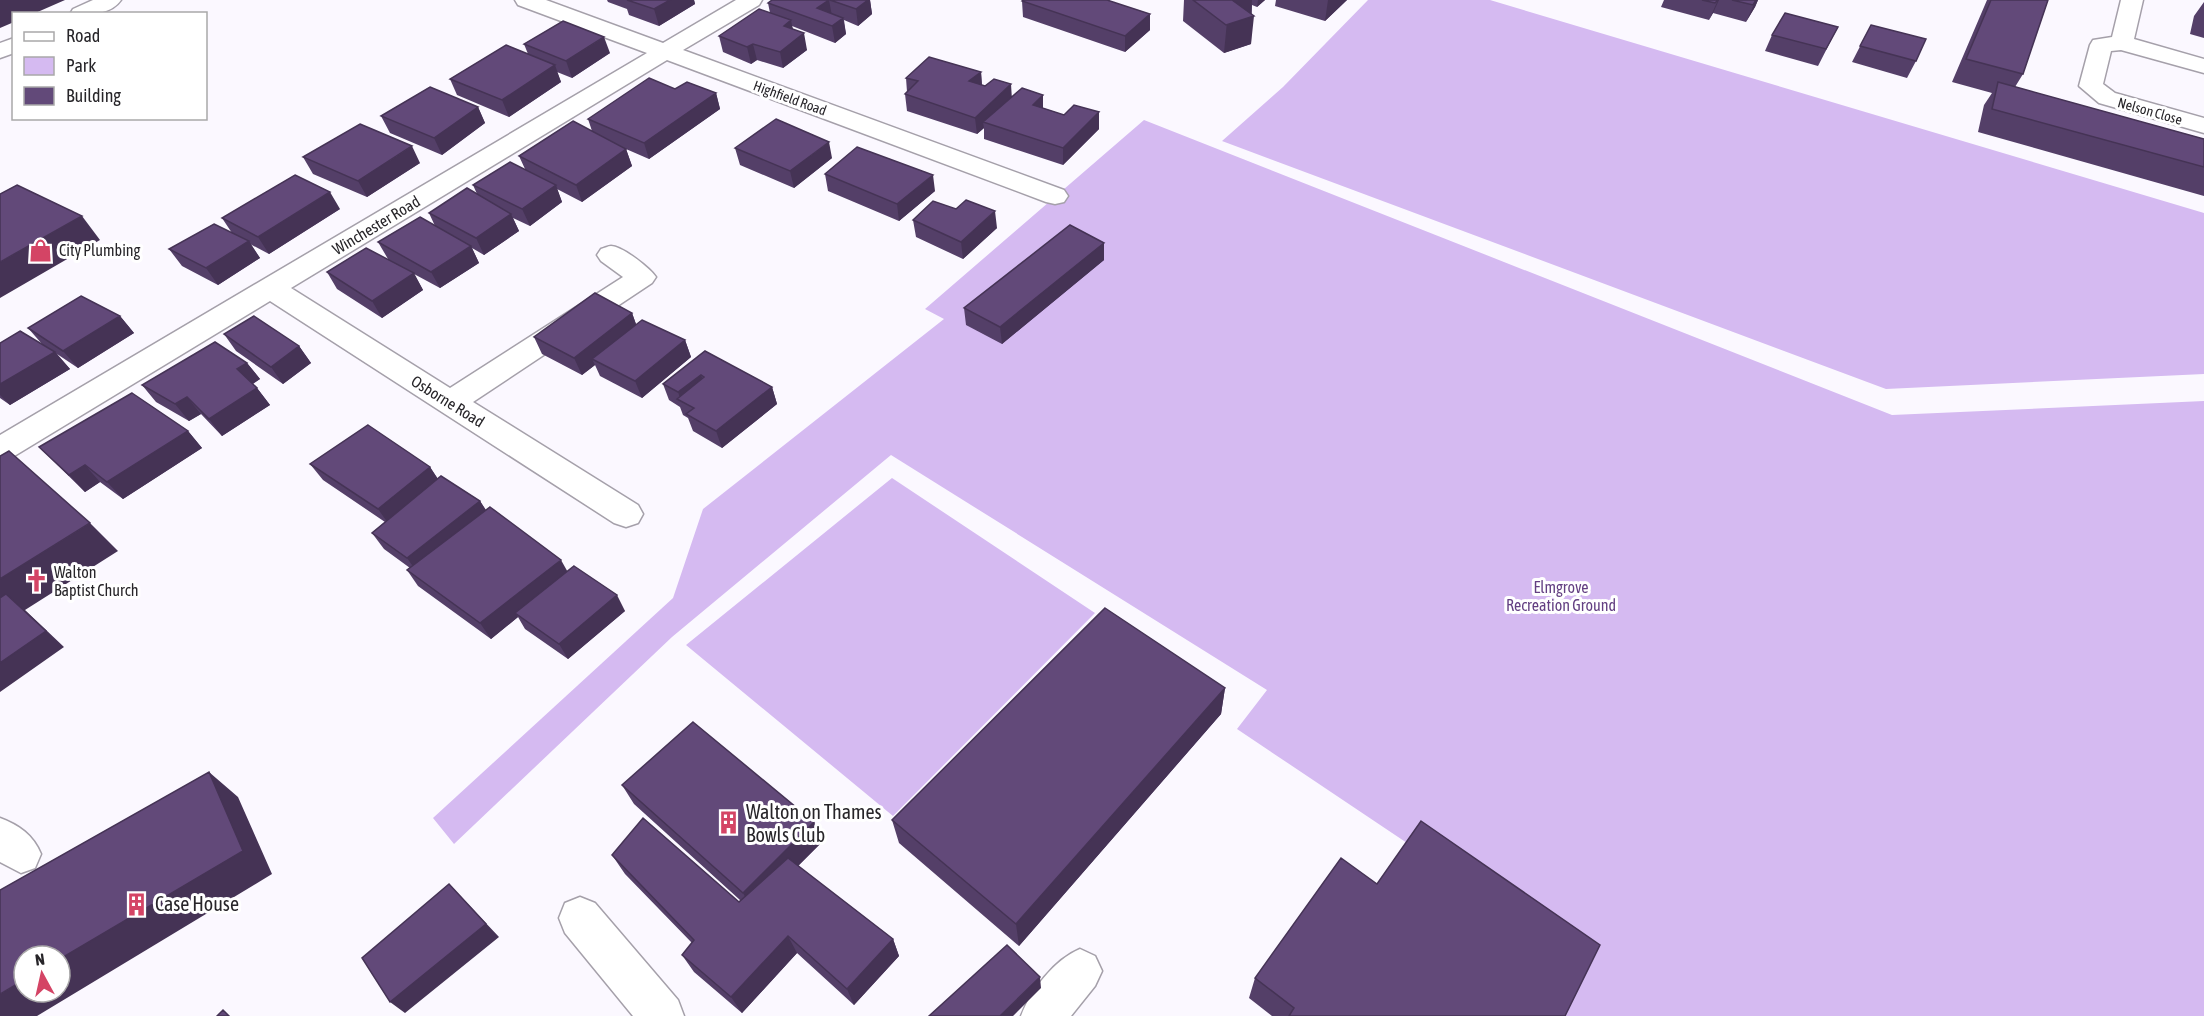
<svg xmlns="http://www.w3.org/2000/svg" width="2204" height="1016" font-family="'Asap Condensed',sans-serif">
<rect width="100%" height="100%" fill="#fbf8ff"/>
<!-- green -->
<path fill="#d5baf1" d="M1368,0H1490L2204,213V374L1886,389L1222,141L1283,87Z
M1144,120L1892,415L2204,401V1016H1558L1410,845L1237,729L1267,690L891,455L672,637L454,844L433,818L673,598L703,509L944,319L925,309Z
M892,478L1095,613L893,816L686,645Z"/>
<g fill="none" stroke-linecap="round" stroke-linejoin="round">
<defs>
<path id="minor" d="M93,0H121C110,16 88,14 70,14L73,9Z
M515,0H546L663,43L736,0H762L759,5L683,50L1064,190L1068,196L1064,202L1055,204L1046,202L667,60L291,288L450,388L623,277L601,261L597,255L601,249C605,248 608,246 611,246C622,246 650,268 656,277L652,283L473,402L638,505L643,514L638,523L626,527L614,523L270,301L11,458L0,462V435L647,53L518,5Z
M2121,0H2143L2134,39L2204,59V73L2121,50L2111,51L2103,84L2115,93L2204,118V133L2099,103L2079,86L2090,45L2093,40L2112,37Z
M14,38V53L0,58V43Z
M0,818C19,825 33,835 41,854L35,868L21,873L0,862Z
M580,897L595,903L678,1000L684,1016H633L565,933L559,918L565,903Z
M1080,949L1095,956L1102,971L1095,986L1071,1016H1021C1031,990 1054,960 1080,949Z"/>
</defs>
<!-- minor casing -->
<use href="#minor" stroke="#a5a0aa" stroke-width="3"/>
<!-- minor -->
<use href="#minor" fill="#fff" fill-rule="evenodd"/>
</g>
<!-- wall -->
<path fill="#543f68" d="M607,0H694L695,4L659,26L629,15L627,9L608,2Z
M772,0H870L872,14L858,26L844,20L846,34L835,43L792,26L793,29L807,50L783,68L757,60L751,64L723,52L719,36L770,13L768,3Z
M1184,0H1265L1257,7L1252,5L1251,44L1224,53L1183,21Z
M1276,0H1347L1325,21L1275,6Z
M1664,0H1758L1755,7L1746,22L1713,13L1709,20L1661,7Z
M1987,0H2048L2023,74L2015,87L2204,139V196L1978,132L1984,105L1992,93L1952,82Z
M1022,1L1150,14V30L1125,52L1023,17Z
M2204,2V38L2190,34L2194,16Z
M1871,25L1916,61L1907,78L1852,62Z
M1838,27L1818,66L1765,51L1772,35Z
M524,44L610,53L572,78L557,72L561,82L509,117L457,95L450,79L528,54Z
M981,72L982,85L1012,96L1043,95V108L1064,115L1099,112V129L1063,165L984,139V128L977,134L907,111L905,94L907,92L906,78Z
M675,89L716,93L720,109L649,159L626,149L632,166L582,202L557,189L562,202L530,226L513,218L519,231L484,255L472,248L479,263L440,288L414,274L423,290L382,318L337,289L327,272L388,259L378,242L435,226L429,213L477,194L473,185L525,169L519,156L592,131L588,119Z
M478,107L485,123L442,155L390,133L381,116Z
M735,148L832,158L794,188L740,165Z
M303,157L420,163L367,197L313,174Z
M825,174L935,191L899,221L828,191Z
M340,209L269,254L250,244L260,258L218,285L182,266L169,249L232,233L222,218Z
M956,209L997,228L963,259L916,237L913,220Z
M1104,243V260L1002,344L966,325L964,308Z
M632,313L636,324L685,340L691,357L642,398L600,376L595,365L582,375L542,354L534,337Z
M120,316L134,333L78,368L57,354L70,369L10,405L0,398V343L42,344L28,328Z
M224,334L299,346L311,363L283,384L236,351Z
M705,351L772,387L777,404L722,448L693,431L688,418L683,415L680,407L669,400L663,384Z
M247,363L260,379L253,384L257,388L270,405L222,436L201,414L189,421L156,402L142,385Z
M188,431L202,448L123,499L100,482L85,492L39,447Z
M310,464L430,467L438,479L480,501L486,510L567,572L625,611L568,659L525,629L518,617L491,639L418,586L407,570L410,568L384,549L372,533L385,522L323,480Z
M1225,688L1221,714L1019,946L899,843L892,820Z
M622,785L814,822L822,842L798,866L893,939L899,956L854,1005L797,953L742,1013L694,972L682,955L692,943L625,874L612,855L739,902L740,900L634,804Z
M1255,978L1565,1016H1272L1249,998Z"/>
<!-- shaded-wall -->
<path fill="#453355" d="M0,0H65L33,14H14V22L0,28Z
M670,0H694L695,4L659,26L654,9Z
M829,0L832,16L817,8Z
M868,0H870L872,14L858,26L856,9Z
M1229,0H1252L1251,17L1254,16L1251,44L1224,53Z
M1258,0H1265L1257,7Z
M1328,0H1347L1325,21Z
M1718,0H1719L1713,13L1709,20Z
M1756,0H1758L1755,7L1746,22Z
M1150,14V30L1125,52V36Z
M843,18L846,34L835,43L832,26Z
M791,20L794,36L784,26Z
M804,33L807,50L783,68L780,52Z
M604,37L610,53L572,78L566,61Z
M753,44L757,60L751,64L747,47Z
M555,65L561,82L509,117L502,100Z
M981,72L982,88L969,81Z
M1011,84L1012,100L983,122L984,128L977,134L975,118Z
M716,93L720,109L649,159L644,143Z
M1043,95V111L1033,105Z
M478,107L485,123L442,155L434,138Z
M1099,112V129L1063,165V148Z
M829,142L832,158L794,188L790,171Z
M412,146L420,163L367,197L358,181Z
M626,149L632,166L582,202L576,185Z
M933,175L935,191L899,221L897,204Z
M556,185L562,202L530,226L522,209Z
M330,192L340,209L269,254L258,237Z
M995,211L997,228L963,259L961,242Z
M511,214L519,231L484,255L476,238Z
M82,216L100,240L0,298V262Z
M249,241L260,258L218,285L206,268Z
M1104,243V260L1002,344L1000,327Z
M471,246L479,263L440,288L431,272Z
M414,273L423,290L382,318L372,301Z
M632,313L638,330L592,359L595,365L582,375L574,358Z
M120,316L134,333L78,368L63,351Z
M685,340L691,357L642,398L635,381Z
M299,346L311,363L283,384L271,367Z
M55,352L70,369L10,405L0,395V384Z
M247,363L260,379L249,386L237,369Z
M701,375L707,392L681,401L678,392Z
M772,387L777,404L722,448L716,431Z
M257,388L270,405L222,436L209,419Z
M187,397L201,414L189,421L175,404Z
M188,431L202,448L123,499L107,482Z
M85,465L100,482L85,492L69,475Z
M430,467L441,484L390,526L378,509Z
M480,501L490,517L419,575L407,558Z
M90,523L118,551L25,610L64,647L0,692V579Z
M561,560L570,576L515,613L518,617L491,639L480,623Z
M617,595L625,611L568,659L559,644Z
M1225,688L1221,714L1019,946L1016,924Z
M209,772L238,797L272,874L37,1016H0V994L24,980V992H60V959Z
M814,822L822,842L753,911L743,893Z
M449,884L499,937L405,1013L390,1002Z
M788,936L797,953L742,1013L731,997Z
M893,939L899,956L854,1005L847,989Z
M1040,977L1041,988L1013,1016H1000Z"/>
<!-- building -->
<path fill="#624979" stroke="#453355" stroke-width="1.5" d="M627,0H670L654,9Z
M772,0H829L817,8L843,18L832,26L768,3Z
M830,0H868L856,9Z
M1023,0H1107L1150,14L1125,36L1022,1Z
M1193,0H1232L1254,16L1226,25Z
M1702,0H1718L1715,3Z
M1732,0H1756L1753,5Z
M1991,0H2048L2023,74L1966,59Z
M759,9L791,20L784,26L804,33L780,52L753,44L747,47L719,36Z
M1785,13L1838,27L1826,49L1772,35Z
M563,21L604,37L566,61L524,44Z
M1871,25L1926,39L1916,61L1860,46Z
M506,45L555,65L502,100L450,79Z
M929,57L981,72L969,81L985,86L994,79L1011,84L975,118L905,94L918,81L906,78Z
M649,78L675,89L687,82L716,93L644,143L588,119Z
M1998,82L2204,139V167L1992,109Z
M430,87L478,107L434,138L381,116Z
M1022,88L1043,95L1033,105L1064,115L1074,105L1099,112L1063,148L983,122Z
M776,119L829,142L790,171L735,148Z
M573,121L626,149L576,185L519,156Z
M360,124L412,146L358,181L303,157Z
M857,147L933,175L897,204L825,174Z
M510,162L556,185L522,209L473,185Z
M295,175L330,192L258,237L222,218Z
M17,185L82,216L0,262V194Z
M467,188L511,214L476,238L429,213Z
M966,200L995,211L961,242L913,220L933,201L956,209Z
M420,217L471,246L431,272L378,242Z
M214,224L249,241L206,268L169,249Z
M1070,225L1104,243L1000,327L964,308Z
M366,248L414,273L372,301L327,272Z
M595,293L632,313L574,358L534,337Z
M81,296L120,316L63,351L28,328Z
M254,316L299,346L271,367L224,334Z
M642,320L685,340L635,381L592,359Z
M20,331L55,352L0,384V343Z
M215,342L247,363L237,369L257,388L209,419L187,397L175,404L142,385Z
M705,351L772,387L716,431L686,414L694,408L677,399L704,377L701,375L678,392L663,384Z
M132,393L188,431L107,482L85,465L69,475L39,447Z
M368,425L430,467L378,509L310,464Z
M9,451L90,523L0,579V456Z
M441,476L480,501L407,558L372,533Z
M490,507L561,560L480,623L407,570Z
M574,566L617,595L559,644L515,613Z
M6,594L46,631L0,663V598Z
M1105,608L1225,688L1016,924L892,820Z
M693,722L814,822L743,893L622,785Z
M209,772L243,851L60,959V956H24V980L0,994V890Z
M643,818L739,902L788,858L893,939L847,989L788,936L731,997L682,955L694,940L612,855Z
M1421,821L1600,945L1565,1016H1289L1294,1008L1255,978L1341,858L1377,884Z
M449,884L486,924L390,1002L362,958Z
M1007,945L1040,977L1000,1016H929Z
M223,1010L229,1016H217Z"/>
<!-- icons -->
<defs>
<symbol id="shop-bare" viewBox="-9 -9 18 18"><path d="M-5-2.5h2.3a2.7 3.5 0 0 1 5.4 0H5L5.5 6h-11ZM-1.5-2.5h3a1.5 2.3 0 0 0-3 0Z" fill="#d44465" stroke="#fff" stroke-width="2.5" paint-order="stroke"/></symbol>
<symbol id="church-bare" viewBox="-9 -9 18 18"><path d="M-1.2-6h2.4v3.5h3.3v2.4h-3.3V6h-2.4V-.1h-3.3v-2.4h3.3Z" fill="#d44465" stroke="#fff" stroke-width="2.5" paint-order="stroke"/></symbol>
<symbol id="building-bare" viewBox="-9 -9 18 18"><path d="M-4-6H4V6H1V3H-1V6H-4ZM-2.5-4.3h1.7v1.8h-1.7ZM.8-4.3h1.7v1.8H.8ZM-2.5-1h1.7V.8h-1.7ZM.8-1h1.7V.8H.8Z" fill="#d44465" stroke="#fff" stroke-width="2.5" paint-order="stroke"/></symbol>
</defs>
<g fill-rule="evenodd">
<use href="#shop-bare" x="24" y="234" width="33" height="33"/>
<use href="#church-bare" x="20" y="564" width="33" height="33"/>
<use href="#building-bare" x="712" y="806" width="33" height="33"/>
<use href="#building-bare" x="120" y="888" width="33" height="33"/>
</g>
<g text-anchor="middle" stroke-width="6" stroke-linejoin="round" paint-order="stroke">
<!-- far-street labels -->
<g font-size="14" fill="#272529" stroke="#fff">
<text transform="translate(790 98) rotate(20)" y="5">Highfield Road</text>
<text transform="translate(2150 111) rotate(16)" y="5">Nelson Close</text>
</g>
<!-- street labels -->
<g font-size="16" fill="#272529" stroke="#fff">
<text transform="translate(376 225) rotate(-31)" y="6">Winchester Road</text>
<text transform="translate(448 401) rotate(32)" y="6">Osborne Road</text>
</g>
<!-- poi labels -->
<g font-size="16" fill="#272529" stroke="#fff" text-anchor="start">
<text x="59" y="256">City Plumbing</text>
<text x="54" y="578">Walton<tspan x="54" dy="18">Baptist Church</tspan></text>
</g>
<!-- park labels -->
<g font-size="16" fill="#633f82" stroke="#fff">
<text x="1561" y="593">Elmgrove<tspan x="1561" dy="18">Recreation Ground</tspan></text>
</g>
<!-- near-poi labels -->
<g font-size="20" fill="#272529" stroke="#fff" text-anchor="start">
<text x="746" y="819">Walton on Thames<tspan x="746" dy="23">Bowls Club</tspan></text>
<text x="155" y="911">Case House</text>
</g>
</g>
<!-- legend -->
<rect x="12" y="12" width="195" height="108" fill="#ffffff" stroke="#a9a8a9" stroke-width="1.5"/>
<rect x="24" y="32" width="30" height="9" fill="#ffffff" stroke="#a9a8a9" stroke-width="1.5"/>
<text x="66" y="42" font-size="18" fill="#272529">Road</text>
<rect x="24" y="57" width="30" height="18" fill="#d5baf1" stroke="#a9a8a9" stroke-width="1.5"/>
<text x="66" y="72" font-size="18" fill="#272529">Park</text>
<rect x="24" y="87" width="30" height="18" fill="#624979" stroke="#a9a8a9" stroke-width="1.5"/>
<text x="66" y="102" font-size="18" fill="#272529">Building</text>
<!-- north arrow -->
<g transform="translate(42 974) rotate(352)"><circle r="28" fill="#ffffff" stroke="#a9a8a9" stroke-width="1.5"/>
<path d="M0-4.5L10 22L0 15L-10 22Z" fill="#d44465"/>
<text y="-9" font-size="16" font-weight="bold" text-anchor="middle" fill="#272529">N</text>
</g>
</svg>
